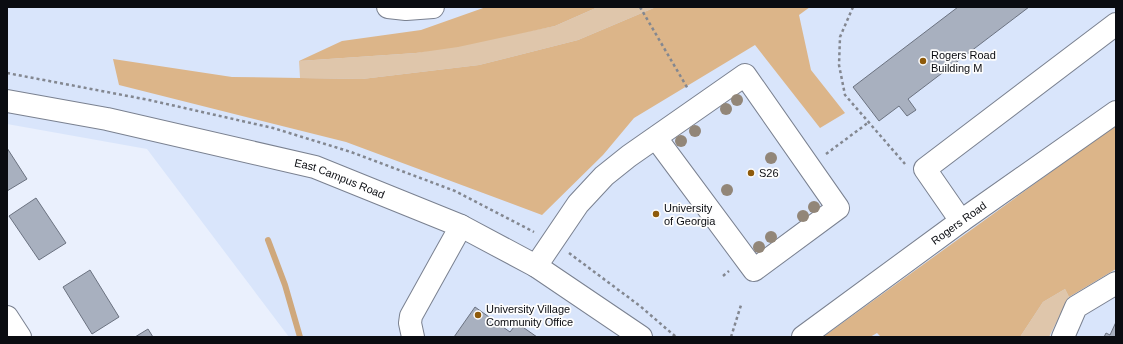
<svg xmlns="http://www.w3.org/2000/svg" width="1123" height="344" font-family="Helvetica,sans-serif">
<rect width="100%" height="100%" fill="#eaf0fd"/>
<!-- built -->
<path fill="#d9e5fb" d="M7,7H1116V337H289L147,149L7,124Z"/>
<!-- green -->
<path fill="#dfc6ab" d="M598,7H656L578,40L479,65L362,79L300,78L299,61L416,53L555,26Z
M1065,289L1069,297L1049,337H1020L1043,302Z"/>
<!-- forest -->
<path fill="#dcb589" d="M486,7H598L555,26L458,47L416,53L299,61L342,41L421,30Z
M656,7H810L799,15L811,70L845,113L820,128L755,45L634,118L603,155L542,215L346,142L119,85L113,59L232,77L362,79L479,65L578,40Z
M1116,125V269L1069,297L1065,289L1043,302L1020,337H881L877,333L870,337H823Z"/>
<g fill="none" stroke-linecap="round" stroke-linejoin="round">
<!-- stream -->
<path stroke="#cfa87c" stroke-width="6" d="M268,240L285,285L300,337"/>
</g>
<!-- building -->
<path fill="#a8b0bf" stroke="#6b7280" d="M958,7H1029L908,99L916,110L907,116L899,106L879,121L853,87Z
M7,148L27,179L7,191Z
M36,198L66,243L39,260L9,216Z
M90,270L119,317L92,334L63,287Z
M475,307L510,332L517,323L537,337H454Z
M1116,322V337H1104L1106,333L1110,335Z
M148,329L153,337H135Z"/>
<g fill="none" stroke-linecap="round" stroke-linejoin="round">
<defs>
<g id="minor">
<path d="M388,7L406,9L433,7"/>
<path d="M961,221L925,169L1116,24"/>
<path d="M536,266L578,204L604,176L629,156L745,75L838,208L754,270L656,138"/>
<path d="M7,317L20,337"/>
<path d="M413,337L410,323L411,316L461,226"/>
<path id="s1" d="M803,337L961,221L1116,112"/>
<path d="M1063,337L1076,307L1116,283"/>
</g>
<g id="major">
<path id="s2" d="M7,101L107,119L315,167L461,226L536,266L641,337"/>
</g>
</defs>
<!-- minor casing -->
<use href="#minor" stroke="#7a8190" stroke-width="24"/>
<!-- major casing -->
<use href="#major" stroke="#7a8190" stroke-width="24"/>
<!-- path -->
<path stroke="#838790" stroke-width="2.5" stroke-dasharray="3 3" stroke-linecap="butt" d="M640,7L688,89
M853,7L840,37L839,65L845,95L905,164
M7,73L149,100L273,128L351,152L455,191L534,232
M826,154L869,122
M569,253L640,306L676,337
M723,276L729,271
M731,337L741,305"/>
<!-- minor -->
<use href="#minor" stroke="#fff" stroke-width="22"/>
<!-- major -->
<use href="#major" stroke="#fff" stroke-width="22"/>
</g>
<!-- trees -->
<g fill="#928678">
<circle cx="737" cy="100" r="6"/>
<circle cx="726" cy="109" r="6"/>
<circle cx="695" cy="131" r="6"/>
<circle cx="681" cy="141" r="6"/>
<circle cx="771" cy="158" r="6"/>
<circle cx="727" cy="190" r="6"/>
<circle cx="814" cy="207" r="6"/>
<circle cx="803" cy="216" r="6"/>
<circle cx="771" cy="237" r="6"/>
<circle cx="759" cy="247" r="6"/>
</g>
<!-- markers -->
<g fill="#8e5a0a" stroke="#fdfdfd" stroke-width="1.5">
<circle cx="923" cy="61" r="4"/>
<circle cx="751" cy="173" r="4"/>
<circle cx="656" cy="214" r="4"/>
<circle cx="478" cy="315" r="4"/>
</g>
<g text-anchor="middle" stroke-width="3.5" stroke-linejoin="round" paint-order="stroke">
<!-- poi labels -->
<g font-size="11" fill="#0a0c11" stroke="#fdfdfd" text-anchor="start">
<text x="931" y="59">Rogers Road<tspan x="931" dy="13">Building M</tspan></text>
<text x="759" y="177">S26</text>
<text x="664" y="212">University<tspan x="664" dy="13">of Georgia</tspan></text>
<text x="486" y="313">University Village<tspan x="486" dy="13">Community Office</tspan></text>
</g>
<!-- street labels -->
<g font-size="11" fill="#0a0c11" stroke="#fdfdfd">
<text dy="4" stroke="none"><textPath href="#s2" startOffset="342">East Campus Road</textPath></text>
<text dy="4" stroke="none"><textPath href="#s1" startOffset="193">Rogers Road</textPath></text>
</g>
</g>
<!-- border -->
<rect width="1123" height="344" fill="none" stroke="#0a0c11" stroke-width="16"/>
</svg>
